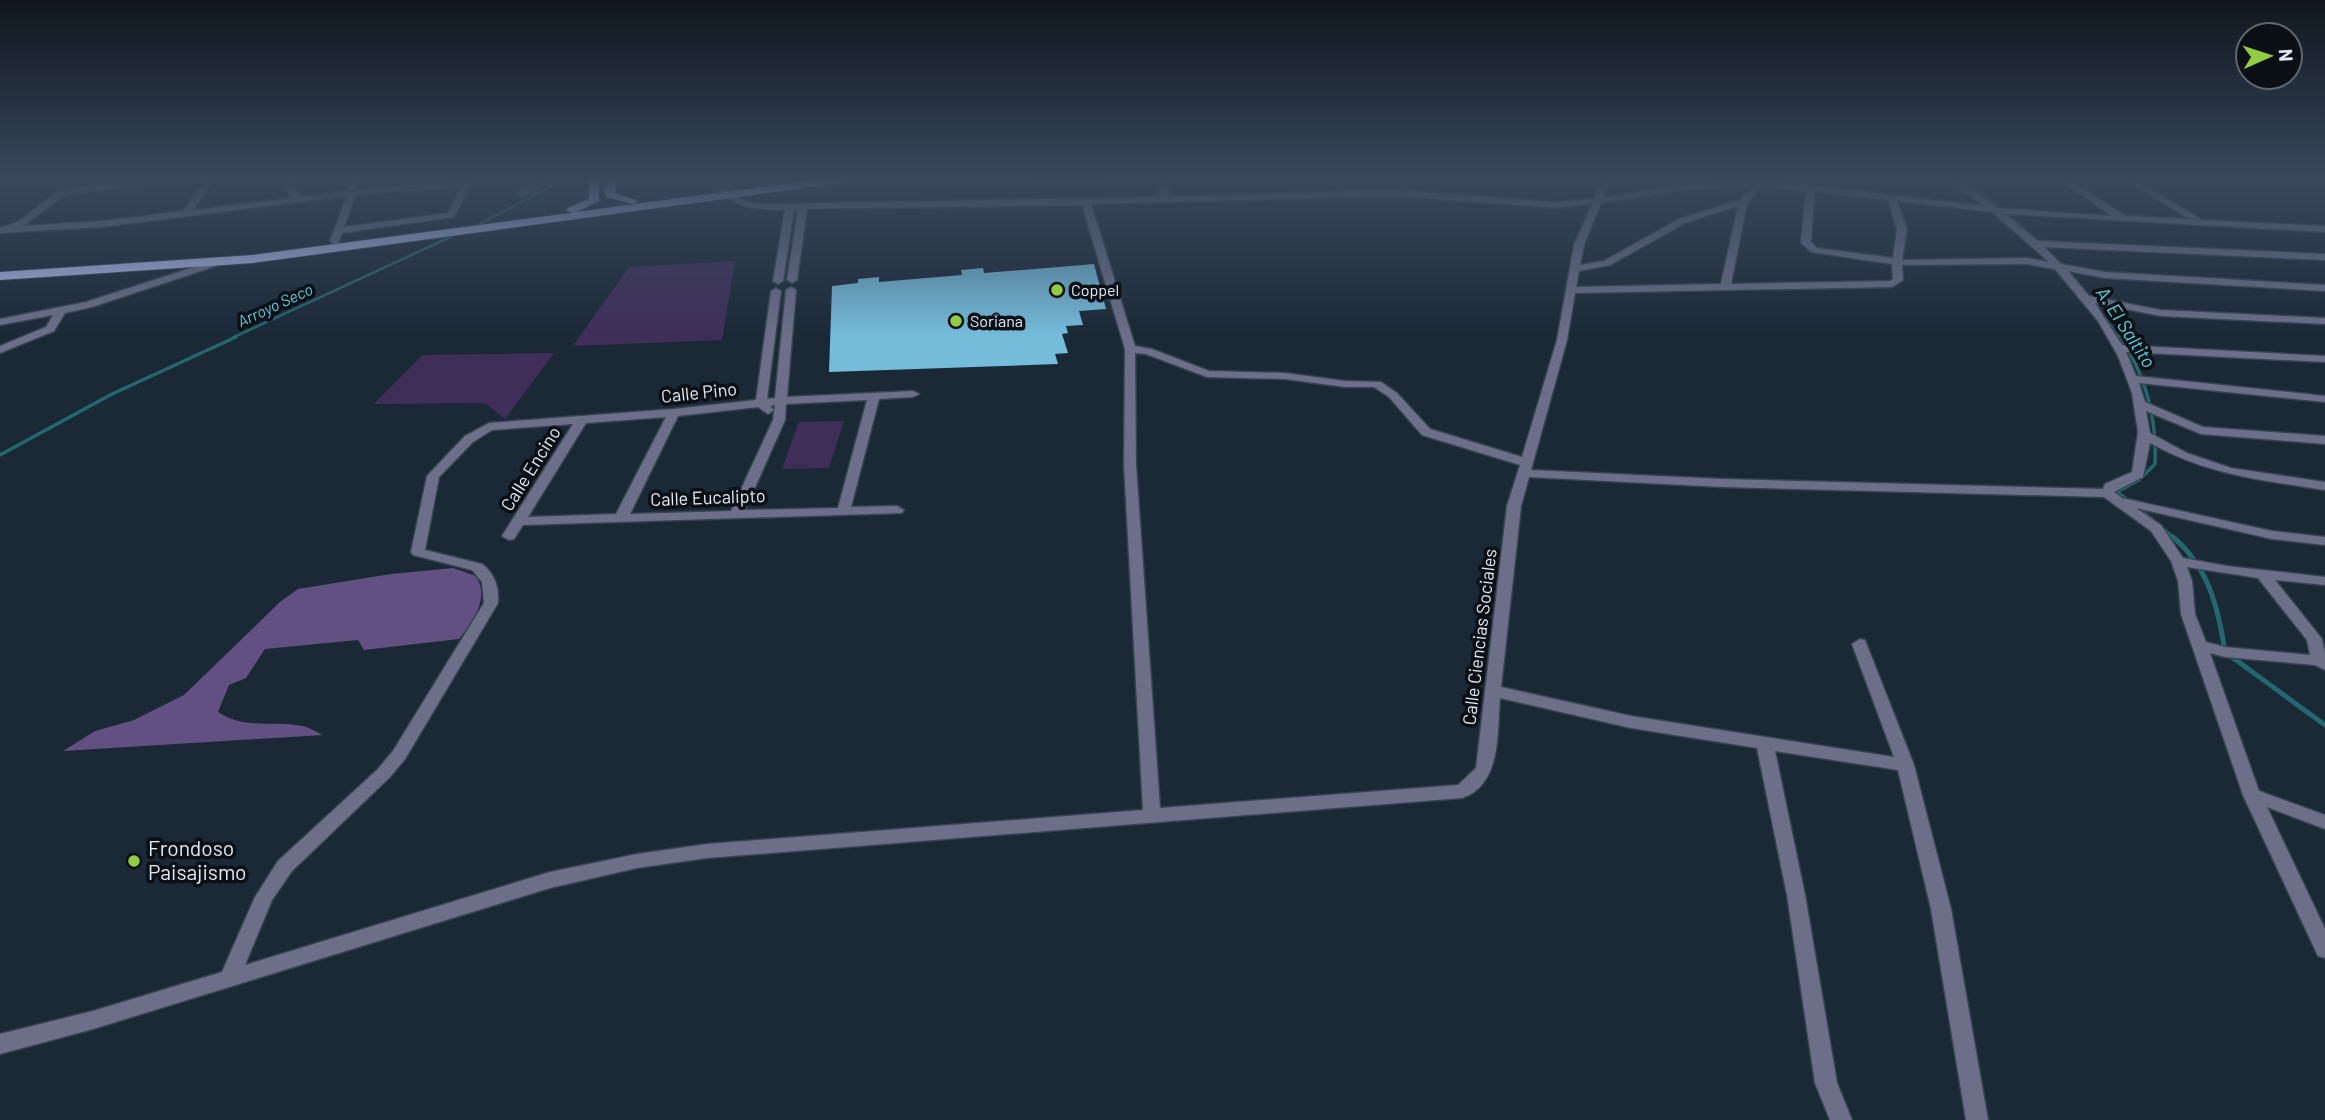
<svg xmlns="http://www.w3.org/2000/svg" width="2325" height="1120" font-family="Barlow,sans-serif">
<rect width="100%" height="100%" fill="#1b2836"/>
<!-- green -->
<path fill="#3f2f58" d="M735,261L722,340L573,346L629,267Z
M554,353L505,419L485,403L374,404L423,355Z
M844,421L829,468L782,469L799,422Z"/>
<!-- forest -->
<path fill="#635083" d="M453,568L476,576C490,599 473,621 459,639L364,650L358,640L265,649L246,678L229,685L218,712C245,730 272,720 302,726C309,727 316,732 323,735L63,751L95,731L134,720L184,695L280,602L298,589L391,574Z"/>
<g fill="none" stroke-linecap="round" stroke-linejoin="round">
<!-- stream-far2 -->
<path stroke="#23686d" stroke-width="2.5" d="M1962,180C2011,215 2055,253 2092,300
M474,227L563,180
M2099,310L2120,338
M232,338L459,233"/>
<!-- stream-far1 -->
<path stroke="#23686d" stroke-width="3.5" d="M2119,337C2146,373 2157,419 2155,464L2139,480L2117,492L2129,501
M0,455L112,394L236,337
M2136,506L2153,520
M2160,526L2175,539"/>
<!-- stream -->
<path stroke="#23686d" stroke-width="5" d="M2173,537C2209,568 2218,607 2225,652L2325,725"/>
</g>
<!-- building -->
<path fill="#75bcdb" d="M1094,264L1106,309L1079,311L1083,325L1066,326L1068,333L1062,334L1068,353L1055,354L1058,364L829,372L832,286L858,283V279L879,277V282L962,275L961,270L983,268L984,273Z"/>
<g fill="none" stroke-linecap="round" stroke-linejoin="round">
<defs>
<path id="minor" d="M205,180H214L193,210L291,198L283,183L285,180H293L291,183L299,197L348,191L347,180H355L356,190L473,180L454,217L342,233L338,243L335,244L330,241L347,196L102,227L0,233V227C21,226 37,205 54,194C66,187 133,178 144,185L140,188L122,187L63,196L23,226L102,221L183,211ZM461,187L448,213L344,227L355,195Z
M538,180H549L524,196H518V192Z
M1024,180H1107L1103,183H1028Z
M1162,180H1170L1168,197L1395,190L1556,202L1594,199L1602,180H1610L1603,198L1695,183L1767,180L1984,206L1948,180H1958L1997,208L2112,216L2059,180H2069L2126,216L2189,219L2126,180H2136L2202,220L2325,226V232L2005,214L2038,241L2325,254V260L2044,247L2061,264L2105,272L2325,285V291L2105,278L2068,271L2089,296L2161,310L2325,318V324L2161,316L2095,303L2122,345L2325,356V362L2126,352L2136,376L2325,396V402L2139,383L2145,402L2203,427L2325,436V444L2201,434L2146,411L2150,433L2187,453L2231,468L2325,482V490C2261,480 2208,475 2150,443L2143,477L2114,492L2122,498L2272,531L2325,537V545L2272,539L2136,508L2161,525L2183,558L2227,566L2325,577V585L2275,580L2322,639L2325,653V670L2315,665L2225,657L2210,653L2259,791L2325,815V829L2267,807L2325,929V958L2318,956L2243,795L2181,614L2178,581L2171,561L2151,531L2104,497L1723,487L1529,477L1521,506L1501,687L1631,716L1894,757L1852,644L1860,639L1865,640L1914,765L1951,909L1988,1120H1966L1931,909L1898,770L1775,751L1805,895L1837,1083L1852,1120H1830L1815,1083L1787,895L1757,748L1631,728L1500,698C1497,731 1502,785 1462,798L707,858L637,868L550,888L93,1029L0,1054V1034L93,1011L222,972L255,897L278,861L378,769L393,751L484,603L482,582L472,570L413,555L411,552L427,476L465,436L489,423L674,409L756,400L771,291L776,288L781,291L767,399L775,398L786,290L791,287L796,290L787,397L913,391L919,394L913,397L879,399L851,507L897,506L904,510L902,513L523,525L514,539L509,540L502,536L573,424L492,430L473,442L439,477L425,550L482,564C495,574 499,587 498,603L405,759L390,777L292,871L272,900L245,965L550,872L637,854L707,844L1143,810L1124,465L1125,349L1082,205L807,209L797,280L792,283L787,280L798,210H794L783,281L778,284L773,281L785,210C760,209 735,210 718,190L725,188C739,202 753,204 771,204L1159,197ZM1753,186L1740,200L1679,219L1604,261L1580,265L1584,245L1601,203L1695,189ZM1762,186L1806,191L1801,243L1811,252L1892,264L1893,279L1890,281L1731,284L1747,203ZM1814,192L1888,200L1897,230L1893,258L1817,248L1811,242ZM1395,196L1556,208L1592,204L1574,245L1557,340L1522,457L1430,429L1397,393L1381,382L1345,381L1285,373L1209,371L1152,349L1135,346L1091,204ZM1897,201L1992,212L2049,262L2027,258L1902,260L1907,230ZM1738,206L1721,284L1576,287L1579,271L1610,265L1685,223ZM2027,264L2055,269L2098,321L2118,356L2132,393L2138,432L2132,472L2105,484L2103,489L1723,479L1531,470L1567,340L1575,293L1892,287L1903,280L1902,265ZM1135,353L1146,354L1207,377L1285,379L1345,387H1374L1389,397L1422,435L1520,465L1507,506L1476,768L1458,785L1160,808L1136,465ZM867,400L838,508L745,510L785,420L786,404ZM775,405L773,420L731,511L630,514L678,416L758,407L768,414L774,410L770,406ZM666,417L616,514L528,517L586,423ZM2187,567L2258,578L2307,640L2310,655L2225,647L2206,642L2195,614L2192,581Z
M216,260L219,261V265L92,307L65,313L54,331L0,353V346L46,327L53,315L0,325V319L86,302Z"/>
<path id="major" d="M589,180H599V201L576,212L815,180H846L841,183L253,263L0,280V272L253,255L571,213L566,210L568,208L589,199Z
M606,180H616L615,193L638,201L633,204L607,197L604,192Z"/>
</defs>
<!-- minor casing -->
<use href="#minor" stroke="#374351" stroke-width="3"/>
<!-- major casing -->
<use href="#major" stroke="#374351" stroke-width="2"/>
<!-- minor -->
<use href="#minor" fill="#6b7088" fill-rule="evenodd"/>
<!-- major -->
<use href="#major" fill="#b0baec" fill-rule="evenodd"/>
</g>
<!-- sky -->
<linearGradient id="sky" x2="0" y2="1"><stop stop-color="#0f161e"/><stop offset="0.53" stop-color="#39485d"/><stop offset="1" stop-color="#39485d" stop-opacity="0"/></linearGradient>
<rect width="2325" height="337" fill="url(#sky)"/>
<!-- markers -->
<g fill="#91cd40" stroke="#0a1016" stroke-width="2.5">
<circle cx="1057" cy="290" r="7"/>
<circle cx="956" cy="321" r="7"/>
<circle cx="134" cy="861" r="7"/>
</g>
<g text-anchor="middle" stroke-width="7" stroke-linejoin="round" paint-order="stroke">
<!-- far-poi labels -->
<g font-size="16" fill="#e2ebf4" stroke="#0a1016" text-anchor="start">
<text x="1071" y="296">Coppel</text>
<text x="970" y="327">Soriana</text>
</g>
<!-- far-water labels -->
<g font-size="16" font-style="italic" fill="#50d5e0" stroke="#0a1016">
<text transform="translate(275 305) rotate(-25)" y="6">Arroyo Seco</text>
</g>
<!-- street labels -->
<g font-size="18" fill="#e2ebf4" stroke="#0a1016">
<text transform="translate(699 393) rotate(-6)" y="6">Calle Pino</text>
<text transform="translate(531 469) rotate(-58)" y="6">Calle Encino</text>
<text transform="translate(708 498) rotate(-2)" y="6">Calle Eucalipto</text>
<text transform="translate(1480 637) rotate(-83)" y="6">Calle Ciencias Sociales</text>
</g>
<!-- water labels -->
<g font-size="19" font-style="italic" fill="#50d5e0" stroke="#0a1016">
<text transform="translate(2126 327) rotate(57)" y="7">A. El Saltito</text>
</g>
<!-- near-poi labels -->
<g font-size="21" fill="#e2ebf4" stroke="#0a1016" text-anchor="start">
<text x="148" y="856">Frondoso<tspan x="148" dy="24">Paisajismo</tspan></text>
</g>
</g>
<!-- north arrow -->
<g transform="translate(2269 56) rotate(87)"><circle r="33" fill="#0a1016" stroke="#60686f" stroke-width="2"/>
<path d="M0-5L12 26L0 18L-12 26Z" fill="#91cd40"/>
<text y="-10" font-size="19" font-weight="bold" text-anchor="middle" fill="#e2ebf4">N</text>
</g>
</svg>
